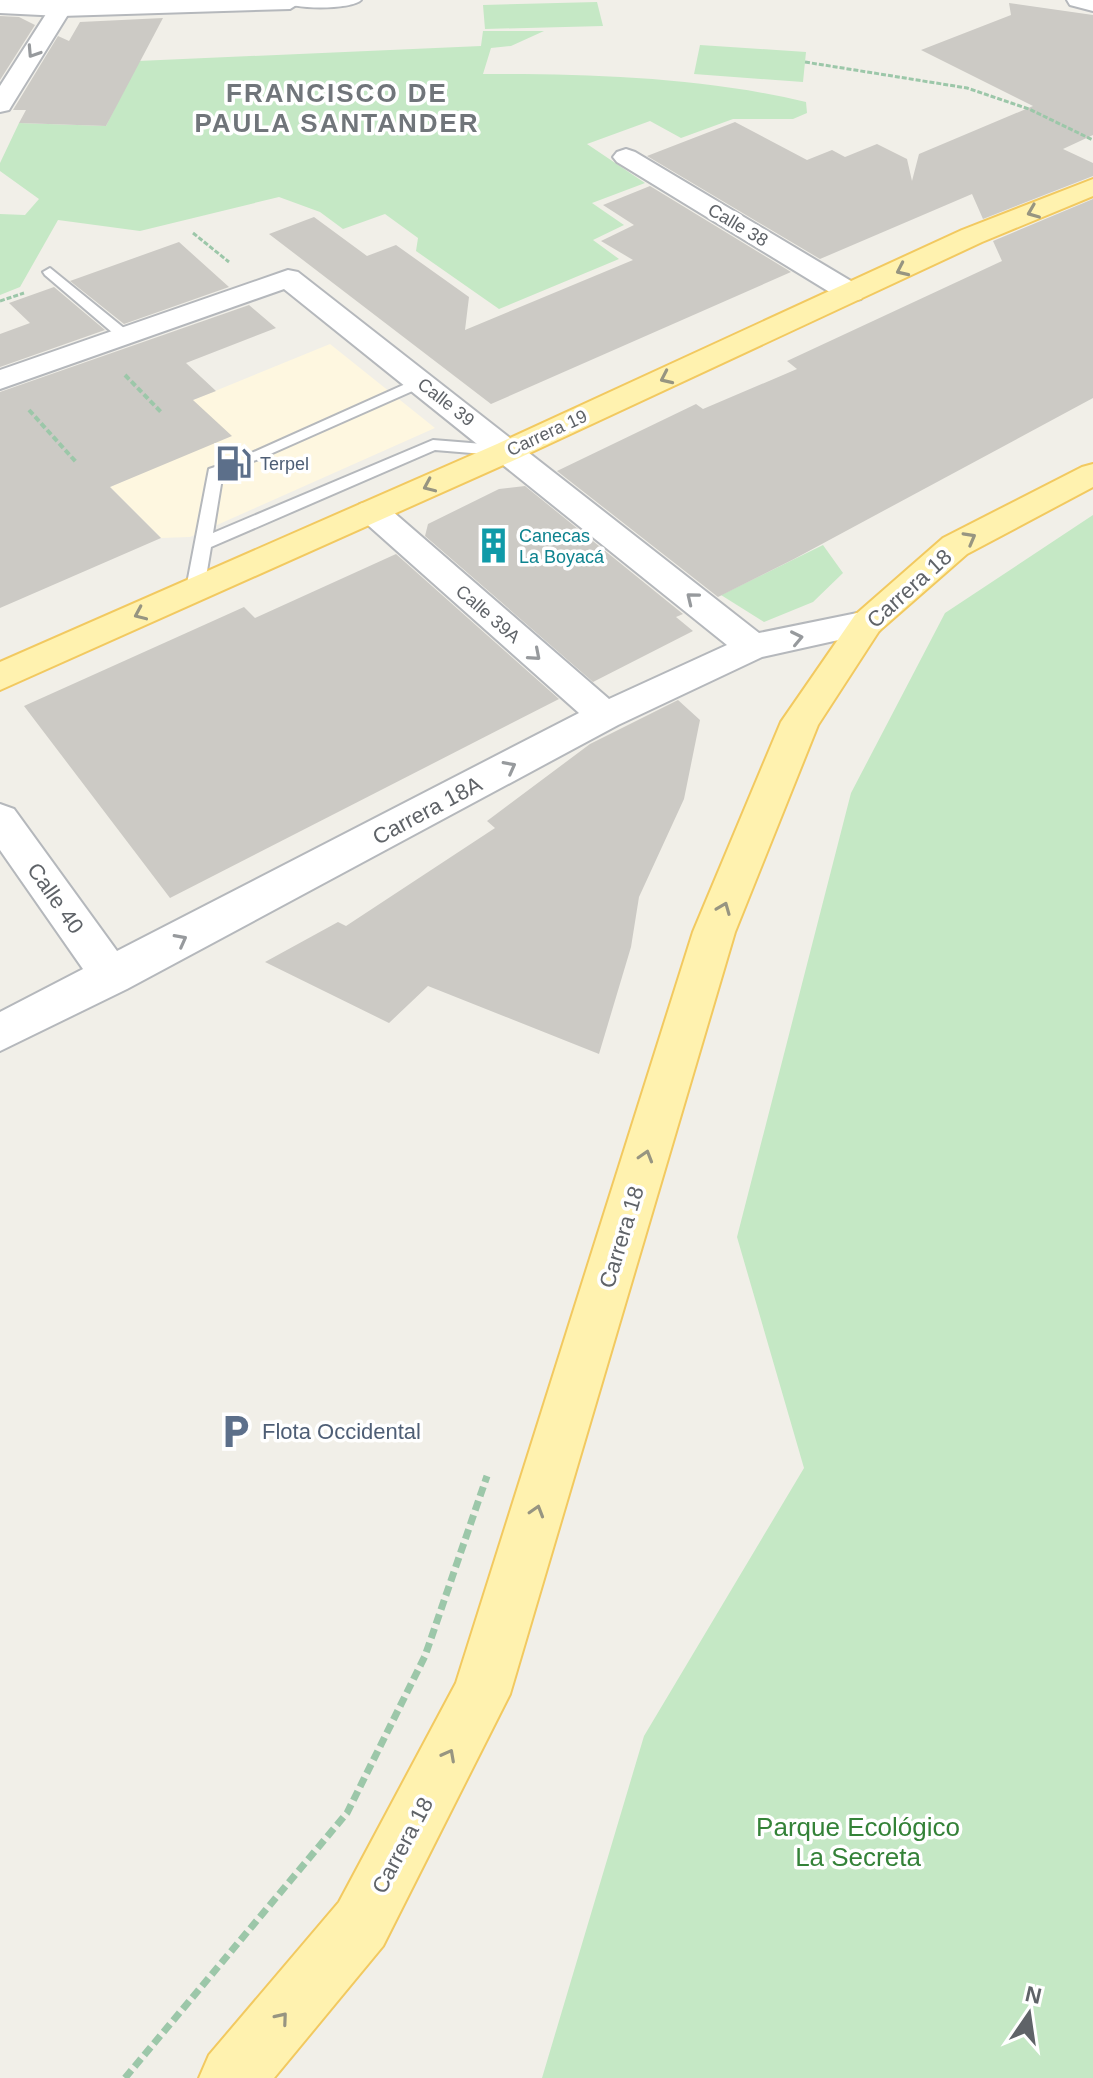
<svg xmlns="http://www.w3.org/2000/svg" width="1093" height="2078" font-family="Arial,sans-serif">
<rect width="100%" height="100%" fill="#f1efe8"/>
<!-- commercial -->
<path fill="#fef7e0" d="M330,344L435,428L190,537L161,538L110,487L130,478L93,441Z"/>
<!-- green -->
<path fill="#c5e8c5" d="M597,2L603,26L485,29L483,5Z
M483,31H544L511,46L491,48L483,74C590,74 701,77 806,102L807,113L793,119H733L681,138L650,121L587,144L645,183L592,203L624,225L593,240L619,259L499,309L416,251L418,238L385,214L343,229L320,212L279,197L140,231L58,220L20,287L0,295V214L25,215L39,199L0,171V163L19,123L106,126L138,61L481,46Z
M700,45L806,52L803,82L694,74Z
M1093,515V2078H542L644,1736L804,1468L737,1237L851,793L945,613Z
M823,545L843,573L813,602L764,622L721,595Z"/>
<!-- building -->
<path fill="#cccac5" d="M1009,3L1093,15V135L1063,149L1093,163V176L983,219L972,194L820,259L647,156L735,122L807,160L832,150L845,157L877,144L907,159L912,181L919,154L1033,106L921,50L1011,15Z
M0,16L19,17L35,25L0,80Z
M163,18L106,126L19,123L26,110H13L58,36L69,41L80,22Z
M650,186L791,272L491,404L269,234L314,217L367,256L396,245L469,297L465,330L633,260L601,241L634,225L603,205Z
M1093,199V398L794,559L718,597L557,471L696,404L703,409L797,369L787,361L1002,261L993,241Z
M179,242L229,287L124,324L70,281Z
M54,287L105,330L0,367V334L30,323L9,303Z
M249,305L276,328L186,363L216,391L193,400L232,436L110,487L161,538L0,608V392Z
M525,486L683,614L676,617L693,631L593,682L425,536L428,524L499,489Z
M396,554L559,699L170,898L24,706L244,607L255,618Z
M678,700L700,720L684,799L639,897L631,947L599,1054L428,986L389,1023L265,962L338,922L346,926L495,828L487,821L590,744Z"/>
<g fill="none" stroke-linecap="round" stroke-linejoin="round">
<defs>
<path id="service" d="M50,268L130,333V339H120L45,275L43,272Z
M421,377L426,379V385L259,459L253,461L245,456Z
M433,440L508,446L516,451L508,456L435,450L211,547L204,589L195,595L186,589L209,469L215,467L223,472L213,533Z"/>
<path id="minor" d="M0,0H300L301,2L290,9L61,16L0,13Z
M626,149L635,152L861,287L865,293L861,299L851,301L841,299L617,162L613,157L617,152Z
M288,270L298,272L759,633L867,611L879,615L885,623L879,631L762,657L618,725L127,989L0,1051V1012L83,969L0,850V804L14,809L117,951L579,713L360,518L356,511L360,504L372,501L384,504L609,699L727,645L284,289L0,389V370Z"/>
<path id="tertiary" d="M55,0H77L12,105L9,110L0,112V86Z
M280,0H361C352,10 289,10 280,0Z
M1067,0H1093V11L1070,5Z"/>
<path id="primary" d="M1093,179V196L982,242L519,458L0,690V662L497,444L962,230Z
M1093,464V487L967,554L879,631L818,725L735,932L510,1694L383,1946L274,2078H199L209,2055L339,1902L456,1683L693,932L781,722L855,615L943,538L1082,467Z"/>
</defs>
<!-- service casing -->
<use href="#service" stroke="#b5b8bc" stroke-width="4"/>
<!-- minor casing -->
<use href="#minor" stroke="#b5b8bc" stroke-width="4"/>
<!-- tertiary casing -->
<use href="#tertiary" stroke="#b5b8bc" stroke-width="4"/>
<!-- primary casing -->
<use href="#primary" stroke="#f2c960" stroke-width="4"/>
<!-- path-far2 -->
<path stroke="#9cc7a9" stroke-width="3" stroke-dasharray="5 2" stroke-linecap="butt" d="M805,62L967,88L1029,109L1093,140
M193,233L229,262
M0,301L24,293"/>
<!-- path-far1 -->
<path stroke="#9cc7a9" stroke-width="4" stroke-dasharray="6 3" stroke-linecap="butt" d="M125,375L161,412
M29,410L76,462"/>
<!-- path -->
<path stroke="#9cc7a9" stroke-width="7" stroke-dasharray="10 5" stroke-linecap="butt" d="M125,2078L347,1813L425,1656L487,1476"/>
<!-- service -->
<use href="#service" fill="#fff" fill-rule="evenodd"/>
<!-- minor -->
<use href="#minor" fill="#fff" fill-rule="evenodd"/>
<!-- tertiary -->
<use href="#tertiary" fill="#fff" fill-rule="evenodd"/>
<!-- primary -->
<use href="#primary" fill="#fff2af" fill-rule="evenodd"/>
</g>
<!-- one-way arrows -->
<defs><path id="oneway-chevron" d="M-2-3.5L2.5 0L-2 3.5" fill="none" stroke-width="1.6" stroke-linecap="round" stroke-linejoin="round" transform="scale(2)"/></defs>
<g stroke="#979a9d">
<use href="#oneway-chevron" transform="translate(33 52) rotate(123)"/>
<use href="#oneway-chevron" transform="translate(692 598) rotate(-141)"/>
<use href="#oneway-chevron" transform="translate(797 638) rotate(-12)"/>
<use href="#oneway-chevron" transform="translate(535 655) rotate(41)"/>
<use href="#oneway-chevron" transform="translate(510 767) rotate(-28)"/>
<use href="#oneway-chevron" transform="translate(181 940) rotate(-28)"/>
</g>
<g stroke="#979581">
<use href="#oneway-chevron" transform="translate(1033 212) rotate(158)"/>
<use href="#oneway-chevron" transform="translate(902 270) rotate(155)"/>
<use href="#oneway-chevron" transform="translate(666 378) rotate(155)"/>
<use href="#oneway-chevron" transform="translate(429 486) rotate(156)"/>
<use href="#oneway-chevron" transform="translate(970 538) rotate(-29)"/>
<use href="#oneway-chevron" transform="translate(140 614) rotate(156)"/>
<use href="#oneway-chevron" transform="translate(724 908) rotate(-68)"/>
<use href="#oneway-chevron" transform="translate(646 1156) rotate(-73)"/>
<use href="#oneway-chevron" transform="translate(537 1511) rotate(-73)"/>
<use href="#oneway-chevron" transform="translate(449 1755) rotate(-62)"/>
<use href="#oneway-chevron" transform="translate(282 2018) rotate(-50)"/>
</g>
<!-- icons -->
<defs>
<symbol id="fuel-bare" viewBox="-9 -9 18 18"><path d="M-5.5-6h7V0h2V4h1.3V-2.5L3-4.5l.8-.8L6-3V5H2.5V1h-1V6h-7ZM-4.2-4.7v3.2H.2V-4.7Z" fill="#5c6f8a" stroke="#fff" stroke-width="2.5" paint-order="stroke"/></symbol>
<symbol id="building-bare" viewBox="-9 -9 18 18"><path d="M-4-6H4V6H1V3H-1V6H-4ZM-2.5-4.3h1.7v1.8h-1.7ZM.8-4.3h1.7v1.8H.8ZM-2.5-1h1.7V.8h-1.7ZM.8-1h1.7V.8H.8Z" fill="#0f9aa8" stroke="#fff" stroke-width="2.5" paint-order="stroke"/></symbol>
<symbol id="parking-bare" viewBox="-9 -9 18 18"><path d="M-3.5-5.5H1a3.5 3.5 0 0 1 0 7H-1V5.5H-3.5ZM-1-3.4V-.6H.8a1.4 1.4 0 0 0 0-2.8Z" fill="#5c6f8a" stroke="#fff" stroke-width="2.5" paint-order="stroke"/></symbol>
</defs>
<g fill-rule="evenodd">
<use href="#fuel-bare" x="208" y="438" width="51" height="51"/>
<use href="#building-bare" x="468" y="520" width="51" height="51"/>
<use href="#parking-bare" x="210" y="1406" width="51" height="51"/>
</g>
<g text-anchor="middle" stroke-width="7" stroke-linejoin="round" paint-order="stroke">
<!-- far-street labels -->
<g font-size="18" fill="#5f6368" stroke="#fff">
<text transform="translate(738 225) rotate(31)" y="6">Calle 38</text>
<text transform="translate(446 402) rotate(38)" y="6">Calle 39</text>
<text transform="translate(547 433) rotate(-25)" y="6">Carrera 19</text>
<text transform="translate(488 614) rotate(41)" y="6">Calle 39A</text>
</g>
<!-- far-service labels -->
<g font-size="18" fill="#4e5e75" stroke="#fff" text-anchor="start">
<text x="260" y="470">Terpel</text>
</g>
<!-- far-culture labels -->
<g font-size="18" fill="#0d838f" stroke="#fff" text-anchor="start">
<text x="519" y="542">Canecas<tspan x="519" dy="21">La Boyacá</tspan></text>
</g>
<!-- street labels -->
<g font-size="22" fill="#5f6368" stroke="#fff">
<text transform="translate(909 588) rotate(-42)" y="8">Carrera 18</text>
<text transform="translate(427 810) rotate(-28)" y="8">Carrera 18A</text>
<text transform="translate(56 898) rotate(55)" y="8">Calle 40</text>
<text transform="translate(621 1237) rotate(-73)" y="8">Carrera 18</text>
<text transform="translate(402 1845) rotate(-62)" y="8">Carrera 18</text>
</g>
<!-- service labels -->
<g font-size="22" fill="#4e5e75" stroke="#fff" text-anchor="start">
<text x="262" y="1439">Flota Occidental</text>
</g>
<!-- far-district labels -->
<g font-size="26" font-weight="bold" letter-spacing="2" fill="#70757a" stroke="#fff">
<text x="337" y="102">FRANCISCO DE<tspan x="337" dy="30">PAULA SANTANDER</tspan></text>
</g>
<!-- near-park labels -->
<g font-size="26" fill="#348238" stroke="#fff">
<text x="858" y="1836">Parque Ecológico<tspan x="858" dy="30">La Secreta</tspan></text>
</g>
</g>
<!-- north arrow -->
<g transform="translate(1029 2014) rotate(13)" stroke="#ffffff" stroke-width="6" paint-order="stroke">
<path d="M0-6L14 30L0 20L-14 30Z" fill="#5f6368"/>
<text y="-12" font-size="22" font-weight="bold" text-anchor="middle" fill="#5f6368">N</text>
</g>
</svg>
